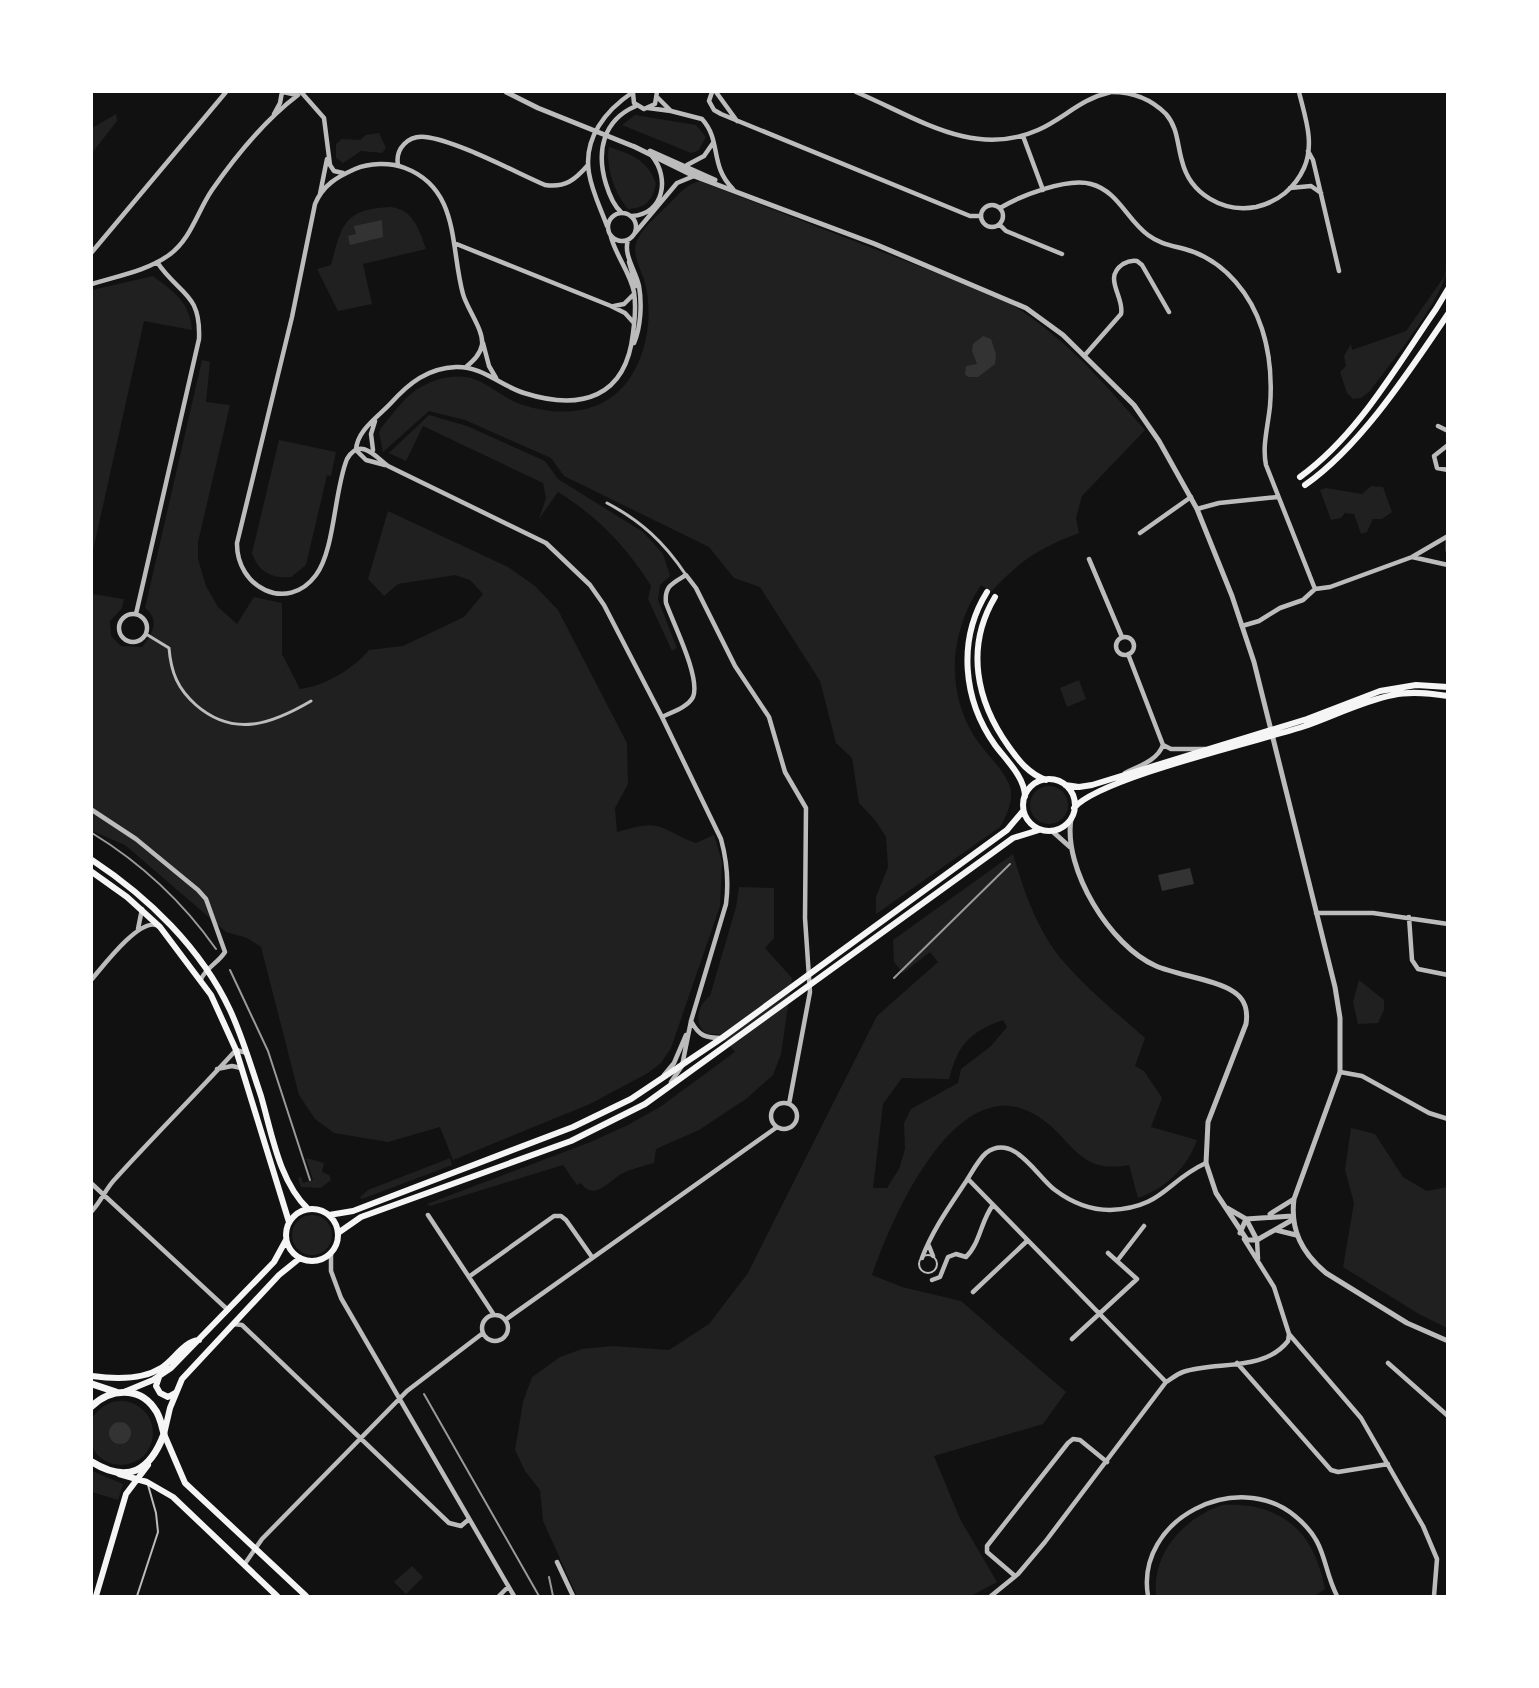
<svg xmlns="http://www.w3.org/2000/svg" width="1539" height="1688" font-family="'PT Sans Narrow',sans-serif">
<rect width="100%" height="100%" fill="#111"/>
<!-- green -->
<path fill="#202020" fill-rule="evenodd" d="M116,114L117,121L92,153V128Z
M635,115L696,125L706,137L698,151L691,153L622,125Z
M379,133L386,148L382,153L361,151L343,163L336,158V144L342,139L360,140L366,135Z
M609,147C631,154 649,161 656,184C652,201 646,208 628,209C615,194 605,166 609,147Z
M700,181L1003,299C1063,335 1100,378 1145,430L1082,496L1076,518L1079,533C1041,547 1019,561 991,592L981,585C950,631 945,688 974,736C984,752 1001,766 1009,784C1015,798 1007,815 1000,827L876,914V897L888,867L886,837L875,820L859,803L852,758L836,743L820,681L760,587L734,578L709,547L564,476L551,458L465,420L429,411L383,452L379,433L381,428C393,414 406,394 423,386C437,378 455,374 471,378C486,382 500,395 515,402C550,416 594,417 621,389C646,364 654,317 645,283C642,272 632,254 636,243C641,228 657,216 668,205C677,196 686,184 700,181Z
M391,207C414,210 419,230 426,249L363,264L372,304L338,311L317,269L331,265C342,224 344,209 391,207Z
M1447,265C1448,294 1389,365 1370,391L1361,398L1353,399L1347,393L1340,372L1346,366L1344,356L1351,344L1352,350L1406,331L1444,277Z
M153,276C174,292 190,302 192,330L144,321L92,555V290Z
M202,360L210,362L206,402L230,405L198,542V559L206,586L218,607L237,624L254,597L282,603V654L300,689C325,686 353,669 369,650L403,646L464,617L483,594L470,580L455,575L398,584L384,596L368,579L388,511L508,567L535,586L558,610L627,743L628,784L615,808L617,832C629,829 648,822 660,827C672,831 683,839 696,843L714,835L722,862L720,906L671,1048L661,1063L648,1073L590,1104L453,1160L440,1127L388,1142L334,1133L315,1119L299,1095L261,947L247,938L226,932L125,845L92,831V594L124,599L122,608L110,621L111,636L121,646L142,647C152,635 161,620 145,608Z
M429,415L467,426L545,461L558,479L643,532L663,554L670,576L660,585L658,600L677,648L672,651L648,599L651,586C627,547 597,516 558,492L539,519L546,498L543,483L423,426L406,461L389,453Z
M279,440L336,452L331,476L327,475L306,565L291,577C272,579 258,572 252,553Z
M1371,486L1383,487L1392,512L1382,519H1373L1367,532L1361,534L1354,514L1345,513L1341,518L1331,520L1320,490L1326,488L1362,494Z
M1079,680L1086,699L1067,707L1060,688Z
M1030 805a19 19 0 1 1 38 0a19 19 0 1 1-38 0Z
M1013,854C1024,892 1038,932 1064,962C1088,990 1118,1014 1145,1038L1135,1066L1144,1071L1162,1098L1151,1127L1197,1140C1187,1168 1166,1188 1138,1198L1129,1165C1075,1175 1073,1136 1034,1114C955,1069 891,1220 872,1275L902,1287L961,1301L1066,1392L1043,1424L934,1456L960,1519L997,1582L971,1596H577L543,1521L540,1490L525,1471L515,1450L523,1402L532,1377L560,1357L582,1349L612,1346L669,1350L709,1324L748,1273L877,1016L938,962L930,952L903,973L894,962L893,940ZM1003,1020L1007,1027L991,1046L961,1069L958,1083L911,1109L904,1123L905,1149L899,1169L887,1188H873L883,1104L902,1078L949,1079C958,1044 970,1032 1003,1020Z
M739,887L774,888V938L765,948L792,978L781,1054L773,1075L746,1099L699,1130L656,1149L654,1163C643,1166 631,1169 621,1174C607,1183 594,1201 581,1183L577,1185L563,1165L430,1206L427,1204L588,1143L628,1125L660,1107L735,1052L719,1034H707C693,1025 697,1005 710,996L736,907Z
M1359,980L1384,1000V1010L1378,1023L1358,1024L1353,1002Z
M1351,1128L1375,1134L1403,1177L1427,1191L1447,1187V1328L1419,1314L1343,1267L1354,1203L1345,1170Z
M306,1158L324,1163L322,1172L329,1175L331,1180L321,1188L301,1187L298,1178L301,1177L303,1183L313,1180Z
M450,1158L452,1165L362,1199L360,1197L368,1190Z
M292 1235a20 20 0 1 1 40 0a20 20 0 1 1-40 0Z
M89 1433a32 32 0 1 1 64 0a32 32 0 1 1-64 0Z
M92,1471L123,1484L118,1500L92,1492Z
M1222,1505C1283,1502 1314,1532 1325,1589L1315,1596H1156C1152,1553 1183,1519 1222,1505Z
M412,1566L423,1577L406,1594L394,1582Z"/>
<!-- water -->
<path fill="#333" d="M382,220L383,237L350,245L348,236L356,234L354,226Z
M983,336L991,339L996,354L995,364L978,377H968L965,374L966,366L977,364L972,351L973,344Z
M1190,868L1194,884L1162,891L1158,875Z
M109 1433a11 11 0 1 1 22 0a11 11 0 1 1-22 0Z"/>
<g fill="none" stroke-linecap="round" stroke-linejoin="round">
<!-- service -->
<path stroke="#bcbcbc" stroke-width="2" d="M919 1264a9 9 0 1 1 18 0a9 9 0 1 1-18 0Z
M137,1596L158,1532L156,1513L148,1485"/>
<!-- pedestrian -->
<path stroke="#bcbcbc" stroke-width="3" d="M607,503C641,521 664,542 686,575
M146,634L169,648C171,673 178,689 196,705C234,738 272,724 311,701"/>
<!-- minor -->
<path stroke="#bcbcbc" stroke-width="4.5" d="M283,92L297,95
M712,92L709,101L714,110L721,114L970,216H981
M716,92L737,121
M856,92C916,117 973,159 1038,130C1065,118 1080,99 1111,92
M1112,92C1133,92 1151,99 1166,114C1178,128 1177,144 1182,161C1190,194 1223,213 1256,207C1278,202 1295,188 1304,168C1315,143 1305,117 1299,92
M302,93L324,118L330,165L334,171L343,173
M633,93L634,103L644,109L655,104L657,92
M658,98L671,111
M648,108L671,111L702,119C722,141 709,165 733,189
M274,114L280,103L282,92
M1023,136L1043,190
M1308,151L1313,160L1339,271
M398,165C395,149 408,135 425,137C455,140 515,172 545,185C565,188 575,180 588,165
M687,165L704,156L713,143
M1290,188L1311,186L1321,193
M320,194L327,159
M981 216a11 11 0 1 1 22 0a11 11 0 1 1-22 0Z
M1000,208C1020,196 1068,177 1091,184C1118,191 1127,220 1148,235C1161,245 1176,246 1191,251C1226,263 1251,295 1262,329C1270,354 1272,381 1270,406C1268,426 1262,446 1266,465L1315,589
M621,212C613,205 609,194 606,184C596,151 603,120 636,106
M608 227a14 14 0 1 1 28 0a14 14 0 1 1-28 0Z
M632,216C664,214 670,178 652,156
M1000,225L1006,231L1062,254
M607,226C601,209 592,192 589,173C583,138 606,110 633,92
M635,233L677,183L694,176
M628,240C623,255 636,271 639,286C642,303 641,327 634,343
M454,243L611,306L625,313L634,323
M92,252L226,92
M629,262L636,286
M92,284C117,276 147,271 169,255C191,239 197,212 212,190C235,157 265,120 298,95
M614,306L624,304L634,294
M483,343L489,366L496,378
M1085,355L1121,314C1125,297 1102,278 1123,264C1128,261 1131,260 1137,261L1142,265L1169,312
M466,367C473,361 480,355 482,345C484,330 467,309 463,294C450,247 460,189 405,168C390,162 369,163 355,169C337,177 323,185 315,204L292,317L237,543C236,587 287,614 316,575C335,549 334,491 347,459C360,437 375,456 388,466L546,543L590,585L604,605L662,717L721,839C727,861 729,881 726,904L691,1021L682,1066L671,1082
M1438,426L1448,431
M1448,445L1434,456L1437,468L1448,470
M373,450L371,434L375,421
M385,465L366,460L356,450C357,430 379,416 391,403C409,383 428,368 456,367C482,366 501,386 524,393C581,411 626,398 633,333C635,319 636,305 634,292C630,272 616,256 611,237
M1197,509L1219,503L1278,497
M1140,533L1191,497
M1448,537V551
M1412,557L1448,565
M1089,559L1122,637
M119 628a14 14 0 1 1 28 0a14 14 0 1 1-28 0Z
M136,614L199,339C201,292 179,295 157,262
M1242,626L1259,621L1280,608L1303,600L1315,589L1330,587L1412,557L1448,536
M1116 646a9 9 0 1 1 18 0a9 9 0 1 1-18 0Z
M1128,654L1163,745
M662,717C672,712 688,707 693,697C701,678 673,623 666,603C664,586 673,583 686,575L696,588L735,666L769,717L785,772L806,808L805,918L810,992L789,1104
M1125,773C1139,766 1157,761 1163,745L1171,749H1206
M92,810L136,839L198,890L206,899L225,952C218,963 207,967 201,979
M1316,913H1373L1448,924
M1409,917L1412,960L1418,969L1448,975
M138,929L142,909
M92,979C104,965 138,920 156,925
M691,1021C699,1036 705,1038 722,1038
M217,1069L232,1066L241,1068
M1340,1072L1362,1076L1429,1113L1448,1119
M664,1075L674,1063L686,1035
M771 1116a13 13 0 1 1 26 0a13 13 0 1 1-26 0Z
M968,1179L1166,1382
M92,1184L228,1310
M92,1211C102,1200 106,1188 116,1178C155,1135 197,1093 236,1050L247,1053
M428,1215L494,1315
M1257,1240L1258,1259
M929,1246L933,1256
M331,1252V1271L341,1298L514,1596
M922,1258C932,1231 949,1207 965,1183C971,1174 978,1160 986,1153C1014,1132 1037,1177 1055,1190C1071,1202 1090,1210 1110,1210C1163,1208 1166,1181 1206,1163
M1117,1261L1144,1226
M470,1276L554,1216H561L566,1220L592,1257
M932,1280L940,1277L948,1257L956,1254L966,1257C980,1244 981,1220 993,1205
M973,1292L1027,1241
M482 1328a13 13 0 1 1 26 0a13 13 0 1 1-26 0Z
M505,1320L777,1127
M233,1324L242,1325L449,1523L461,1526L468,1520
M1289,1334L1361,1418L1423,1526L1437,1559L1434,1596
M1072,1339L1137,1279L1108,1253
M1237,1363L1331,1470L1338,1472L1388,1464
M1388,1363L1448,1416
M557,1562L573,1596
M244,1565L262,1539L407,1391L483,1333
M1015,1576L987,1552V1546L1068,1443L1073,1439L1080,1440L1107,1462
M499,1596L508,1587
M991,1596L1018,1574L1045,1542L1166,1382C1171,1379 1177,1374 1183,1372C1216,1361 1264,1372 1288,1341L1289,1334L1274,1287L1244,1239
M1148,1596C1135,1519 1237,1468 1295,1516C1328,1543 1321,1564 1337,1596"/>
<!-- tertiary -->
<path stroke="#bcbcbc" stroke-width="5" d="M506,92L538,108L635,147
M633,146L694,176L875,244L1026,308L1063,335L1134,405L1159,441L1197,509L1232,596L1254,662L1335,987L1340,1018V1072L1294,1199C1290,1230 1302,1253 1326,1273L1407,1323L1448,1341
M650,151L715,180
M1071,819C1063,869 1110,946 1156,966C1177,975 1217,980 1234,992C1246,1000 1248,1011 1246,1024L1208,1122L1206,1163L1216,1193L1247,1240H1257L1292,1220
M1052,831L1070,847
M1227,1208L1246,1219
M1270,1214L1294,1199
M1246,1219L1257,1240
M1276,1230L1296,1235
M1240,1233L1246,1219L1292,1216"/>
<!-- secondary -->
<path stroke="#f5f5f5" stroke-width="6" d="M1300,477C1358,435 1396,367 1436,309L1448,289
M1305,485C1361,446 1410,370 1448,314
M987,592C957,640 963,700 995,745C1006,760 1024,776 1025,796
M995,597C965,647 976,701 1009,747C1019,761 1029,774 1046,780
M1023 805a26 26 0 1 1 52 0a26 26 0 1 1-52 0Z
M1065,785L1079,787L1092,785L1307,719L1380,691L1416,685L1448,687
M1074,808C1097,779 1258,741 1302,727C1332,717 1362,701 1393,695C1411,691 1429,693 1448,696
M92,860C148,897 201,948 230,1010C243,1038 251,1067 261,1096C272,1134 279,1181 308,1209
M92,872L127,897L160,927L211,995L236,1050L289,1222
M286 1235a26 26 0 1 1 52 0a26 26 0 1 1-52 0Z
M329,1215L353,1211L573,1127L631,1099L722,1038L1007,830L1023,811
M338,1233L361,1217L571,1141L645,1104L1013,838L1039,830
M300,1258L279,1275L182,1379L170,1408L164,1434L185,1483L306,1596
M92,1376C113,1379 142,1380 161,1368C173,1361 184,1341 199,1340
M159,1377L156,1386L160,1393L168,1397L175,1393
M124,1392L153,1380L171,1368L274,1262L286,1240
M119,1474L147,1482L173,1497L277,1596
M96,1596L126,1494L148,1465"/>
<!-- primary -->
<path stroke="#f5f5f5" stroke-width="7" d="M92,1384L116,1392
M92,1406C110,1389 138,1386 154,1408C160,1415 162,1426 164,1434C150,1471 128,1484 92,1462"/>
<!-- rail -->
<path stroke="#9a9a9a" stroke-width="2" d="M92,833C141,863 183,902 216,949
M230,970L268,1051L310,1180
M894,978L1010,864
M424,1394L539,1596
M549,1577L553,1596"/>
</g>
<!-- border -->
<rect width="1539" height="1688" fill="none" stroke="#ffffff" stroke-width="186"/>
</svg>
